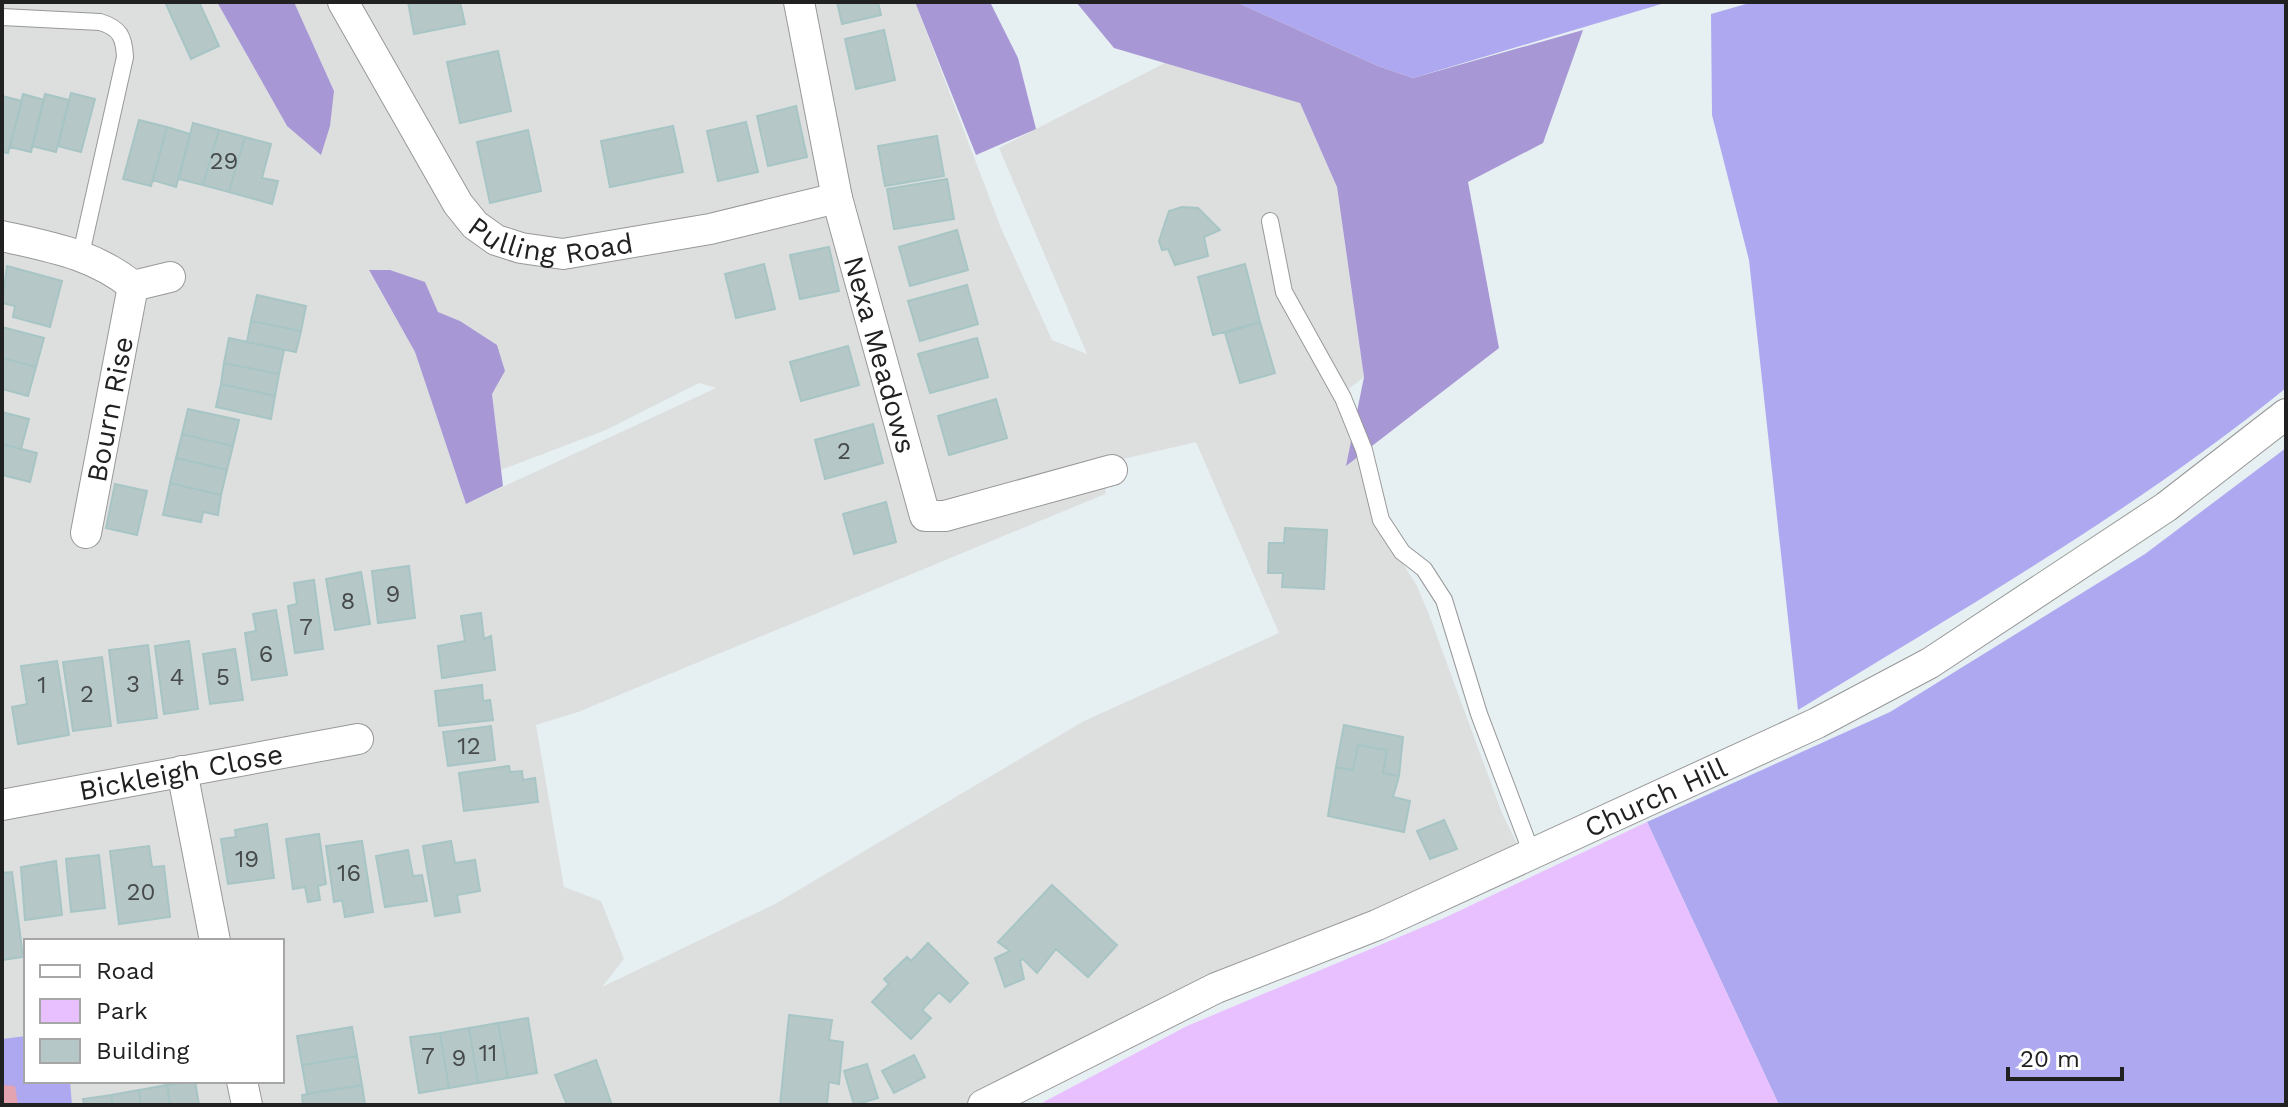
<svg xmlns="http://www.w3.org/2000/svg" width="2288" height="1107" font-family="'Work Sans',sans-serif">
<rect width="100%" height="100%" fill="#e6eff2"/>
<!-- residential -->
<path fill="#dddfde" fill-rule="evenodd" d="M2,2H217L287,126L334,91L294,2H915L1001,228L1052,340L1087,354L999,148L1165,63L1300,103L1337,187L1364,377L1337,398L1359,449L1373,518L1416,584L1428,612L1502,813L1523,856L970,1105H2ZM369,271L425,282L438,312L460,321L505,371L492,394L501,470L606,430L699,383L716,388L466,504L415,352ZM1196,442L1279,633L1084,721L775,904L602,987L624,959L601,901L564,887L536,725L578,712L1105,494L1110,462ZM26,941H282V1081H26Z"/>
<!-- grass -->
<path fill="#aea8f0" d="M1236,2H1668L1413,78L1378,66Z
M1753,2H2286V388C2137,509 1962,610 1798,710L1749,260L1712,115L1711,14Z
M2286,448V1105H1779L1647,822L1890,712L2145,554Z
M26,1036V1081H70L72,1105H2V1039Z"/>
<!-- forest -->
<path fill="#a897d5" d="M217,2H294L334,91L330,126L321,155L287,126Z
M915,2H990L1018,58L1036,129L976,155Z
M1076,2H1236L1378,66L1413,78L1583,30L1543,143L1468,182L1499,348L1346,466L1364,377L1337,187L1300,103L1114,48Z
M369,270H390L425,282L438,312L460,321L497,345L505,371L492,394L503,486L466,504L415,352Z"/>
<!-- park -->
<path fill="#e9c0ff" d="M1647,822L1779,1105H1038L1187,1026L1442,919Z"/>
<!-- water -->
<path fill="#e3a3b0" d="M2,1085L15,1086L18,1105H2Z"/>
<!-- building -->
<path fill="#b6c7c7" stroke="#a7c5c5" stroke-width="2" d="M165,2H199L219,46L191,59Z
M408,2H460L465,24L414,34Z
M837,2H878L881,15L842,24Z
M884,30L895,80L856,89L845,39Z
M498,51L511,111L460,123L447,62Z
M71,93L95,99L81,152L58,146Z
M23,94L44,100L31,152L10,147Z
M45,94L69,100L56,152L32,146Z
M2,96L22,101L8,153L2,152Z
M796,106L807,157L768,166L757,116Z
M139,120L167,127L151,186L123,179Z
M746,122L758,172L718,181L707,131Z
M193,123L219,130L203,185L179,179Z
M673,126L683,172L610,187L601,141Z
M167,127L190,134L176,187L153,180Z
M219,130L245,137L229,192L203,185Z
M528,130L541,191L490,203L477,142Z
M937,136L944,176L885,186L878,146Z
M245,137L271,144L262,178L278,181L272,204L229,192Z
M947,179L954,219L894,229L887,189Z
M1182,207L1198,208L1220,230L1204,237L1208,256L1175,265L1168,249L1162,250L1159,241L1169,211Z
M957,230L968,270L910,286L899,247Z
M829,247L839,291L800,299L790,255Z
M764,264L775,309L736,318L725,274Z
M1245,264L1260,322L1213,335L1198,277Z
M7,266L62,281L50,327L13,317L15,306L2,303Z
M967,285L978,324L920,341L908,301Z
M257,295L306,306L301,331L251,321Z
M251,321L301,331L296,352L247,342Z
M1260,322L1275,373L1240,383L1225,333Z
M2,327L44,338L36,367L2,358Z
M229,338L284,350L279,374L224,363Z
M977,338L988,377L930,393L918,354Z
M848,346L859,385L801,401L790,362Z
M2,358L36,367L28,396L2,389Z
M224,363L279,374L275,396L221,384Z
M221,384L275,396L271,419L216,407Z
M996,399L1007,438L949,455L938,416Z
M188,409L239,420L233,446L182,434Z
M2,412L29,419L21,449L2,444Z
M873,424L883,463L825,479L815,440Z
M182,434L233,446L227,470L176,458Z
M2,444L37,453L30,482L2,475Z
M176,458L227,470L221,495L170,483Z
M170,483L221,495L218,515L203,512L201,522L163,515Z
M115,484L147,491L137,535L106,528Z
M886,502L896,542L854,554L843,514Z
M1285,528L1327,530L1324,589L1282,587L1283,573H1268L1269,543H1284Z
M409,566L415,618L378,623L372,571Z
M361,572L370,624L335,630L326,579Z
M314,580L323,649L295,653L288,606L297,604L294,583Z
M276,610L287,675L252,680L245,633L256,631L253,614Z
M481,613L484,639L491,636L495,670L442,678L438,646L465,641L461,616Z
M189,641L198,709L164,714L155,646Z
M148,645L157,718L118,723L109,650Z
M235,649L243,700L210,704L203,654Z
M102,657L111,726L73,731L63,662Z
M57,661L69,735L18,744L12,707L27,704L21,666Z
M482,685L483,701L490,700L493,720L439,726L435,691Z
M1344,725L1403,737L1399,776L1383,773L1387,750L1358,745L1353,770L1336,767Z
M491,726L495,760L448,766L443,732Z
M1358,745L1387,750L1383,773L1399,776L1393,797L1410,801L1404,832L1328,816L1336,767L1353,770Z
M509,766L510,772L522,771L523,780L535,778L538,802L464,811L459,773Z
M1444,820L1457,849L1430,859L1417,831Z
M267,824L274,878L228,884L221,839L236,837L235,830Z
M319,834L326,884L318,886L320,900L308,902L305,887L293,889L286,839Z
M362,841L373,912L345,917L342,900L334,902L326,846Z
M451,841L455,863L475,860L480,891L457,895L460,912L435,916L423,846Z
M149,846L152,867L164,866L170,917L119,924L110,851Z
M408,850L413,876L422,875L427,901L385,907L376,856Z
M99,855L105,908L71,912L66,859Z
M56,861L62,915L25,920L21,867Z
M12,872L23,957L2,960V873Z
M1052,885L1117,945L1088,977L1056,949L1037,973L1023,959L1020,961L1024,979L1005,987L995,958L1010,951L998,942Z
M928,943L968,983L950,1002L939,992L922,1010L931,1018L911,1039L872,1002L889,984L884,979L907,957L911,961Z
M789,1015L832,1020L829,1040L843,1042L839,1084L829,1082L827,1105H780Z
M528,1018L537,1073L508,1078L498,1023Z
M498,1023L508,1078L478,1083L469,1028Z
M352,1027L357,1056L302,1065L297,1036Z
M469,1028L478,1083L449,1088L440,1033Z
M440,1033L449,1088L419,1093L410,1037Z
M914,1055L925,1077L894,1093L882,1071Z
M357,1056L362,1085L307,1094L302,1065Z
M596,1060L612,1105H567L555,1075Z
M867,1064L878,1098L854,1105L844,1071Z
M195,1081L199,1105H170L167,1085Z
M167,1085L170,1105H141L139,1090Z
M362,1085L365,1105H303L302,1095Z
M139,1090L141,1105H113L111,1095Z
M111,1095L113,1105H84L83,1099Z"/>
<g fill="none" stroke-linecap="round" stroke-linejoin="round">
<defs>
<path id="lane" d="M2,17L100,22C120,28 124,37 125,57L81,254
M1270,221L1284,292L1343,398L1364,450L1381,520L1402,552L1424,569L1444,600L1479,714L1532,854"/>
<g id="street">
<path id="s1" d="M343,2L458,204L475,225L496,240L521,248L563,254L710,229L837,198"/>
<path id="s2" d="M799,2L837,198L925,516H945L1112,470"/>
<path d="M2,236C50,247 94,254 133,286L170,277"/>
<path id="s3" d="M86,533L133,286"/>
<path d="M182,771L215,941"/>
<path id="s4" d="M2,805L358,739"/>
<path d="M242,1081L247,1105"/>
<path id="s5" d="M983,1105L1216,988L1377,925L1817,723L1930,663L2166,507L2286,414"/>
</g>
</defs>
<!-- lane casing -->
<use href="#lane" stroke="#989898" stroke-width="18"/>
<!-- street casing -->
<use href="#street" stroke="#989898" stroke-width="32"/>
<!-- lane -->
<use href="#lane" stroke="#fff" stroke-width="16"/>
<!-- street -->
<use href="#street" stroke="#fff" stroke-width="30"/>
</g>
<g text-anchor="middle" stroke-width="8" stroke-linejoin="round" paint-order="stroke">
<!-- number labels -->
<g font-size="24" fill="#464a4a">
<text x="224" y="169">29</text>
<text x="844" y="459">2</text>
<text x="393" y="602">9</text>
<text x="348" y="609">8</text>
<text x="306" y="635">7</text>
<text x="266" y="662">6</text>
<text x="177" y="685">4</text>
<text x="223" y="685">5</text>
<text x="133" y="692">3</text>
<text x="42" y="693">1</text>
<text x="87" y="702">2</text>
<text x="469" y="754">12</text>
<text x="247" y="867">19</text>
<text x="349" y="881">16</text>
<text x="141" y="900">20</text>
<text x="488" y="1061">11</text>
<text x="428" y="1064">7</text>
<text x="459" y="1066">9</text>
</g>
<!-- street labels -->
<g font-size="28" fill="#212121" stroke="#fff">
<text dy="10" stroke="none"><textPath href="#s1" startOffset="340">Pulling Road</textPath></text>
<text dy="10" stroke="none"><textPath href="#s2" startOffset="362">Nexa Meadows</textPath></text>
<text dy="10" stroke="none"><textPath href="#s3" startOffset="126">Bourn Rise</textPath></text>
<text dy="10" stroke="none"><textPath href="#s4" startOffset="182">Bickleigh Close</textPath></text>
<text dy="10" stroke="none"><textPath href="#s5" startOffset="740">Church Hill</textPath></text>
</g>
</g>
<!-- border -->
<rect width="2288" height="1107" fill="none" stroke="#212121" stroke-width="8"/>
<!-- legend -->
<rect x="24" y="939" width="260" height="144" fill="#ffffff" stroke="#a6a6a6" stroke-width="2"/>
<rect x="40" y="965" width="40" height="12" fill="#ffffff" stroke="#a6a6a6" stroke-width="2"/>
<text x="96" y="979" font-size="24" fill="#212121">Road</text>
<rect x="40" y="999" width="40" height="24" fill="#e9c0ff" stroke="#a6a6a6" stroke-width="2"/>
<text x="96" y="1019" font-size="24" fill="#212121">Park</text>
<rect x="40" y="1039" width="40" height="24" fill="#b6c7c7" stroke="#a6a6a6" stroke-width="2"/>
<text x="96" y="1059" font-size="24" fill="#212121">Building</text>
<!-- scale -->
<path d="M2008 1067v12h114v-12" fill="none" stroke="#212121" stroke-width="4"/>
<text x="2020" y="1067" font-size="24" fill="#212121" stroke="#ffffff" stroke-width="6" paint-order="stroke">20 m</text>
</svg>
